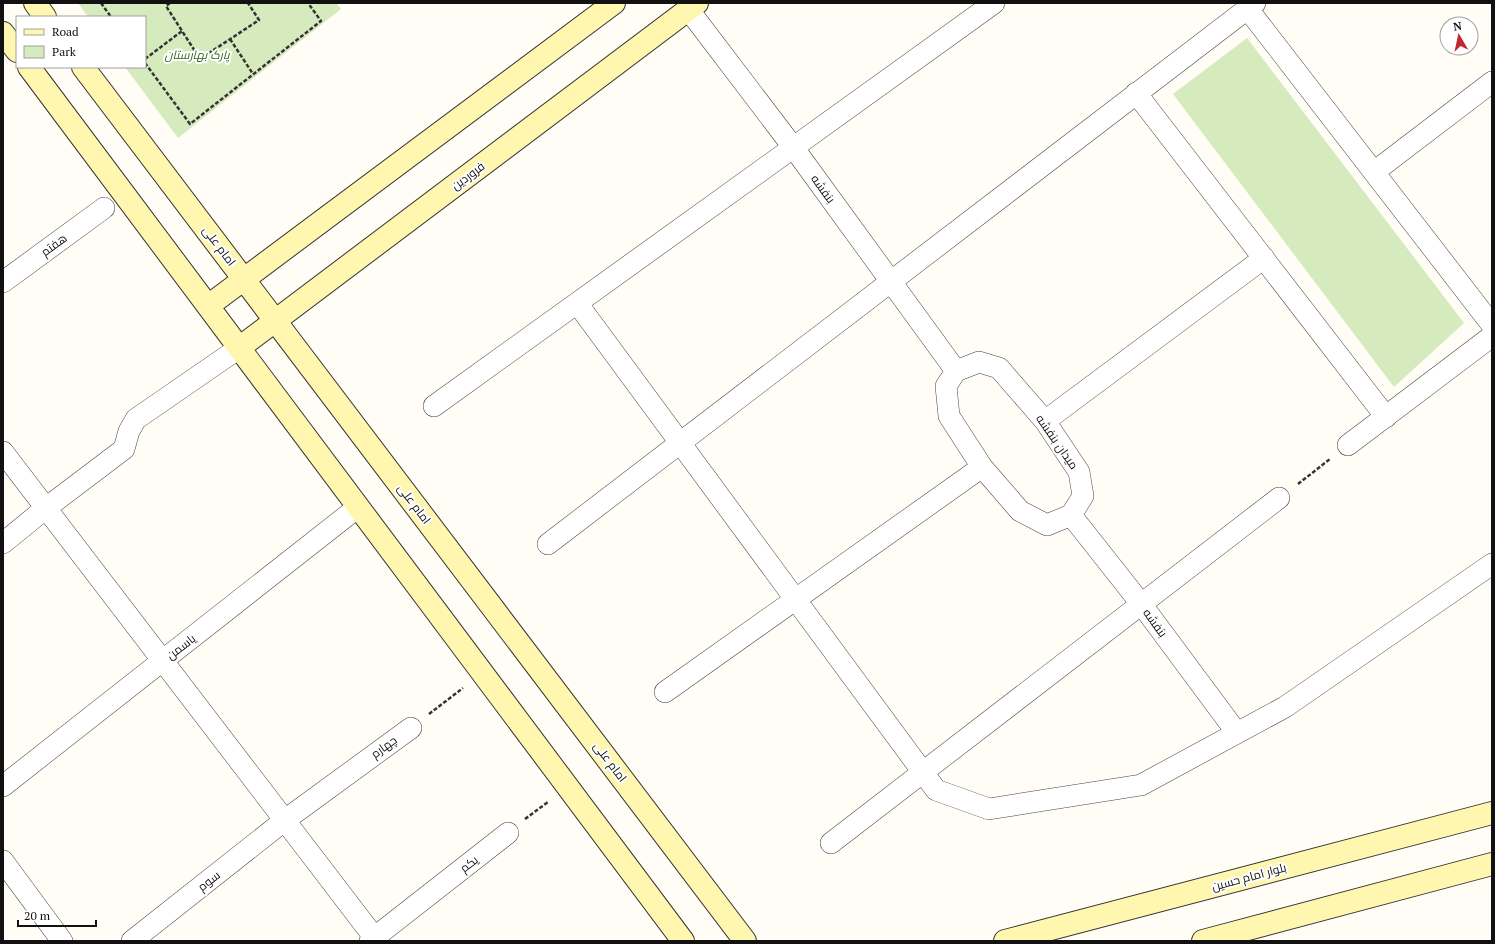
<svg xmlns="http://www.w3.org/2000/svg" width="1495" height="944" font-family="'PT Serif',Cairo,serif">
<rect width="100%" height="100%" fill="#fffdf5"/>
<!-- green -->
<path fill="#d5ebbd" d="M78,3H336L341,9L178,138L125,67H145V17H88Z
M1247,38L1464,323L1394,387L1173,94Z"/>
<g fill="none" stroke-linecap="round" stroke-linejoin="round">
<defs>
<path id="street" d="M1247,8L1492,325
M688,9L793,147L956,371
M1136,93L1386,417
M1374,172L1492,82
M3,282L104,208
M577,303L936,790L989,809L1141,785L1285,707L1492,564
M979,362L999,368L1045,421L1079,472L1083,496L1071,515L1047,525L1020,511L982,467L949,416L946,386L956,371Z
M434,406L994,3
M1045,421L1264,258
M1348,445L1492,336
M3,452L374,937
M1071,515L1142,605L1237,733
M3,543L46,508L124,449L129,431L136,419L239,348
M548,544L1255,3
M665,692L982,467
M3,786L358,507
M831,843L1279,498
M3,861L62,941
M132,941L285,820L411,728
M370,941L508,833"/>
<path id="secondary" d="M35,3L45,17
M3,33L17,51
M29,67L683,941
M83,67L745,941
M208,306L614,3
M239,348L697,3
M1005,941L1492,813
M1203,941L1492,864"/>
</defs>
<!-- street casing -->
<use href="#street" stroke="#444" stroke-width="22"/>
<!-- secondary casing -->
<use href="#secondary" stroke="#333" stroke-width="24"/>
<!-- path -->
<path stroke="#333" stroke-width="2.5" stroke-dasharray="4 2" stroke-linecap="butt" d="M101,3L111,17
M170,3L166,6L200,59L259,20L248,3
M230,39L253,74
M145,59L182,31
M145,63L190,124L321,21L308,3
M1298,484L1330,459
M429,714L463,688
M525,819L548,802"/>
<!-- street -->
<use href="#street" stroke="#fff" stroke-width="21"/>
<!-- secondary -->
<use href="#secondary" stroke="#fff6b0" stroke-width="22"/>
</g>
<g text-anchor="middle" stroke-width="4" stroke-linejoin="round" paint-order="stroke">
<!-- park labels -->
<g font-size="12" font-style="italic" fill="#2f6b1f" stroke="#fff">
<text x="197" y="59">پارک بهارستان</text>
</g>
<!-- street labels -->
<g font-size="12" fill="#111" stroke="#fff">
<text transform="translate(468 176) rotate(-37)" y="4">فروردین</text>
<text transform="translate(823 189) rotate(54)" y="4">بنفشه</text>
<text transform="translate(54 245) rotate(-36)" y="4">هفتم</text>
<text transform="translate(219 246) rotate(53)" y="4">امام علی</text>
<text transform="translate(1057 442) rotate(55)" y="4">میدان بنفشه</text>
<text transform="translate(414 504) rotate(53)" y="4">امام علی</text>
<text transform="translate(1155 623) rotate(54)" y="4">بنفشه</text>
<text transform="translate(181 647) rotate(-38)" y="4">یاسمن</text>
<text transform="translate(384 747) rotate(-36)" y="4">چهارم</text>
<text transform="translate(610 762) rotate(53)" y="4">امام علی</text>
<text transform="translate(469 864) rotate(-38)" y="4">یکم</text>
<text transform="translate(1249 877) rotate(-15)" y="4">بلوار امام حسین</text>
<text transform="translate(209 881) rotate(-38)" y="4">سوم</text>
</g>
</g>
<!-- border -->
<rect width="1495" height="944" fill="none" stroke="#111111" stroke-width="8"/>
<!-- legend -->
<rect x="16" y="16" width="130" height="52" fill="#ffffff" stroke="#a0a0a0"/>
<rect x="24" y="29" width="20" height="6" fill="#fff6b0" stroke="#a0a0a0"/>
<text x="52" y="36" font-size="12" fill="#111111">Road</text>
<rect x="24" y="46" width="20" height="12" fill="#d5ebbd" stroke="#a0a0a0"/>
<text x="52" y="56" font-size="12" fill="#111111">Park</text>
<!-- north arrow -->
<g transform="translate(1459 36) rotate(351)"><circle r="19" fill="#ffffff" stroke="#a0a0a0"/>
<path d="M0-3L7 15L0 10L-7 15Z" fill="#c4262e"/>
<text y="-6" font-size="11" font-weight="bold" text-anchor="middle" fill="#111111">N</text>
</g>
<!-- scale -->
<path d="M18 920v6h78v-6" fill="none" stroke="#111111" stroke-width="2"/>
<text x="24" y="920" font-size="12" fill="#111111" stroke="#ffffff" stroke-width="3" paint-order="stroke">20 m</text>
</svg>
